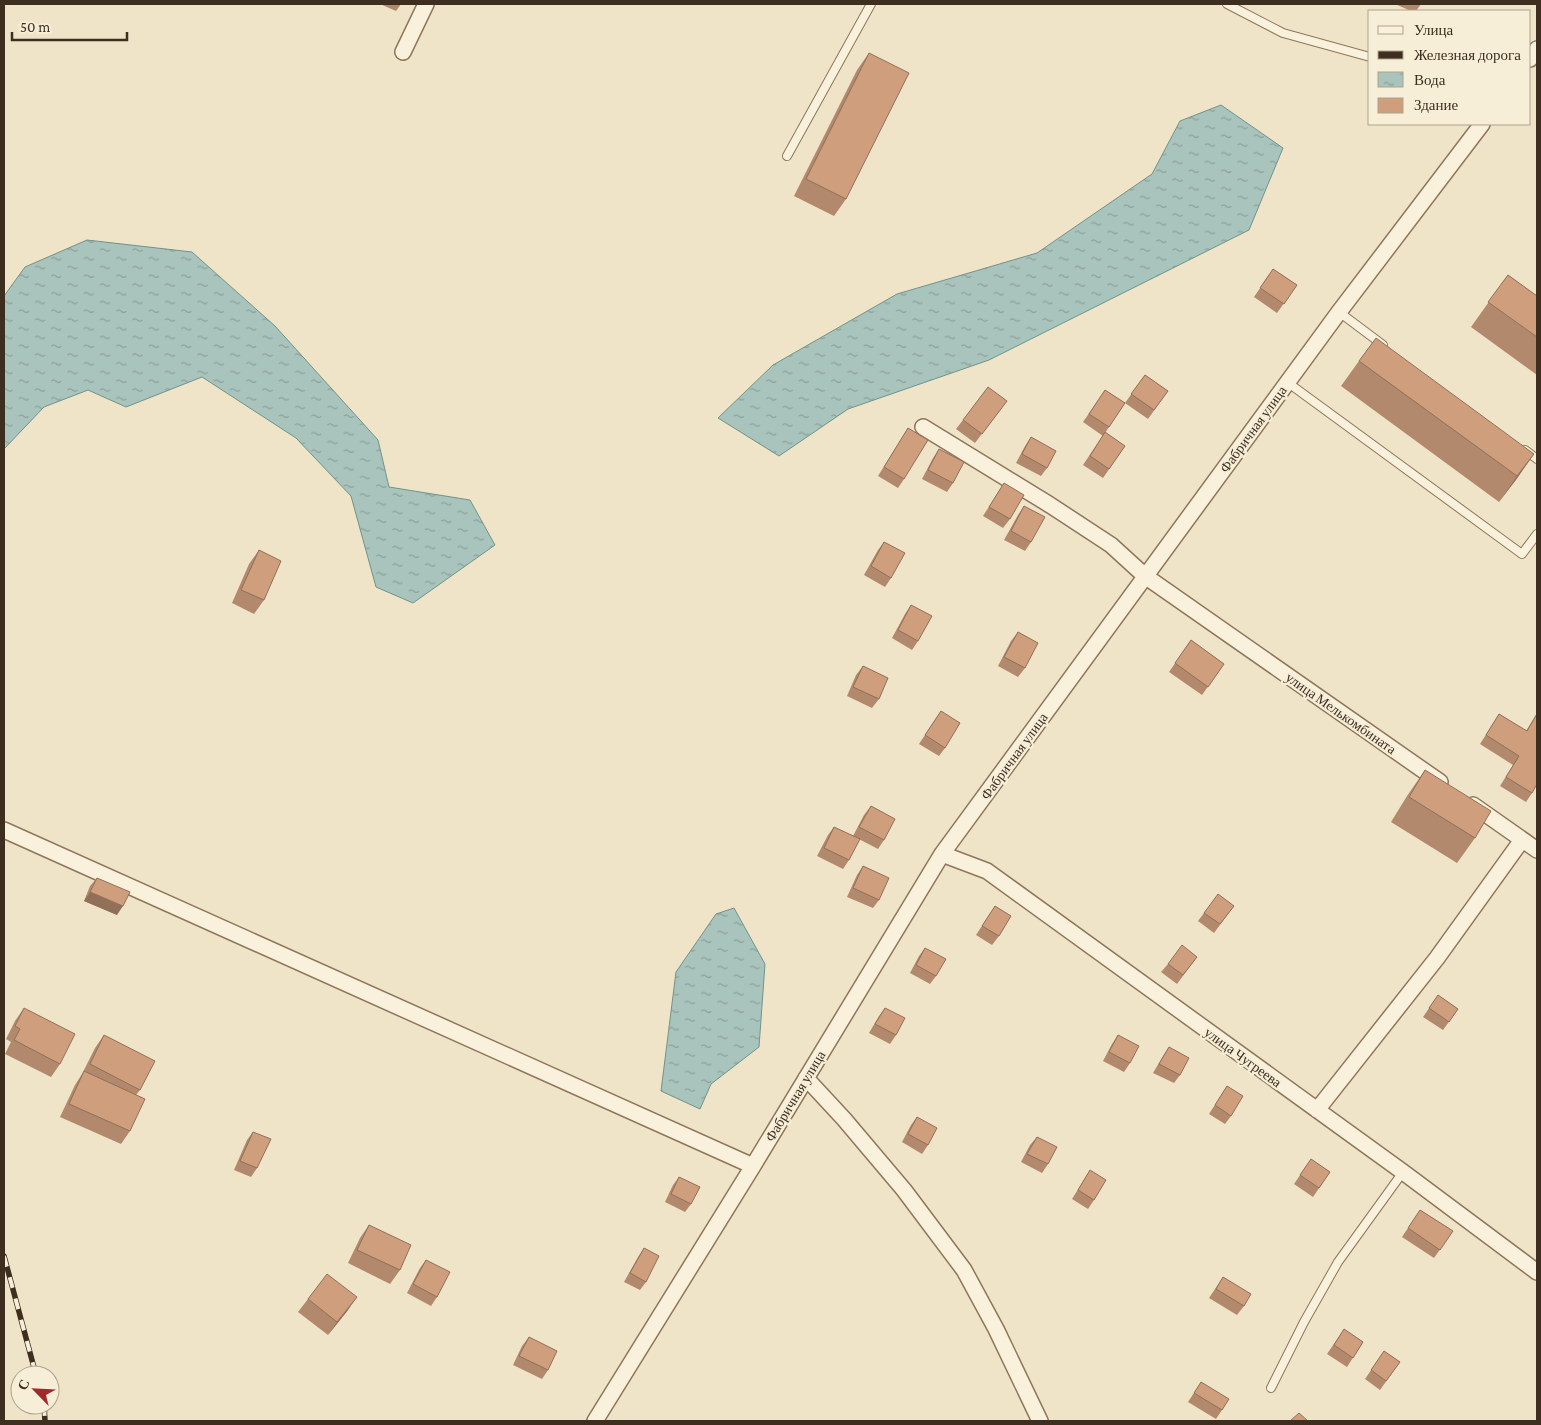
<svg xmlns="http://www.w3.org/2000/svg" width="1541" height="1425" font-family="'Crimson Pro',serif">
<defs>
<pattern id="water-ripples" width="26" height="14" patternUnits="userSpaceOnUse" patternTransform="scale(1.25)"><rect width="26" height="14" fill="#a9c4bc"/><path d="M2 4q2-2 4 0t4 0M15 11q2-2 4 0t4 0" fill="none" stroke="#8ba098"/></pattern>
</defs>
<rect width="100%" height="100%" fill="#f0e4c8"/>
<!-- water -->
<path fill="url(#water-ripples)" stroke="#6f938a" d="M1221,105L1283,148L1249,230L989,360L848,409L779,456L718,418L773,365L897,294L1037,253L1152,174L1180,121Z
M87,240L192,252L275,326L378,440L389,487L470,500L495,545L413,603L376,587L351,496L296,438L202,377L126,407L88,390L44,407L4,449V296L25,267Z
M734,908L765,964L759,1047L711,1084L700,1109L661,1091L676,972L716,914Z"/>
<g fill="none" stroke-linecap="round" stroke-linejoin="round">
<defs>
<path id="service" d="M1227,4L1283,33L1370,57
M787,156L871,4
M1339,312L1383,345
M1287,382L1522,554L1537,534
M1525,450L1537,459
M1271,1388L1304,1322L1338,1262L1403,1172"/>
<path id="minor" d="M403,52L426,4
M1530,59L1537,49
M923,427L1050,505L1111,545L1145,576L1440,782
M1473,805L1537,850
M4,830L753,1166
M942,854L987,871L1403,1172L1537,1272
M806,1078L844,1119L904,1190L964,1270L996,1329L1040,1421
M1317,1110L1437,958L1522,840
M595,1421L753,1166L942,854L1339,312L1482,124"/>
</defs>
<!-- service casing -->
<use href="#service" stroke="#8d765c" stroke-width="10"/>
<!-- minor casing -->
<use href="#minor" stroke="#8d765c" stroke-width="18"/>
<!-- service -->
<use href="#service" stroke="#faf1dc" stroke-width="8"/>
<!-- minor -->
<use href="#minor" stroke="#faf1dc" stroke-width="15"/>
<defs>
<path id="rail" d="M4,1256L36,1375
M44,1405L45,1421"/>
</defs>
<!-- rail casing -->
<use href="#rail" stroke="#3d2e20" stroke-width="5.5"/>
<!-- rail -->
<use href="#rail" stroke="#f7eed8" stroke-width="4" stroke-dasharray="11" stroke-linecap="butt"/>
</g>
<!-- wall -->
<path fill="#b2896c" d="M380,4H401L396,11Z
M1395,4H1421L1416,11H1411Z
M869,53L846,199L834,216L794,196L857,70Z
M1273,269L1297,285L1277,313L1254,297Z
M1508,275L1537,296V375L1471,327Z
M1359,361L1534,454L1499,502L1341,386Z
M1145,375L1168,391L1148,419L1125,403Z
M1105,390L1125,403L1103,436L1083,422Z
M1000,410L975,443L956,429L963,420Z
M908,428L904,479L898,488L878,476Z
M1105,432L1125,446L1103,478L1083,465Z
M1031,437L1047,468L1041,476L1016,463L1025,446Z
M939,449L953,483L947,492L922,479L933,458Z
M1004,483L1010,519L1003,528L983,516Z
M1024,506L1031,542L1025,551L1004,540L1018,515Z
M884,542L891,578L885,587L864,575L878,550Z
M259,550L264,600L254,614L232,603L249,564Z
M911,605L918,641L912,650L892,638L905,614Z
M1018,632L1025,668L1018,677L998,666L1011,641Z
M1191,640L1224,664L1202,695L1169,672Z
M863,666L879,699L872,708L847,696L856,675Z
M941,711L945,748L939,756L919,744Z
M1537,713V756L1532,793L1526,802L1500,786L1513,765L1480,744L1499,714L1526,731Z
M1425,770L1475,838L1457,863L1391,822L1407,796Z
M871,806L884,840L878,849L853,836L864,815Z
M834,827L849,860L843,869L817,856L828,835Z
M863,866L879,900L873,908L847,897L857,875Z
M97,878L117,915L84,901L90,886Z
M995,906L999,936L992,945L976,935Z
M1234,906L1214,933L1198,921L1204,913Z
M925,948L936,976L930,984L910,973L919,956Z
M1197,957L1177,984L1161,972L1168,964Z
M1438,995L1458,1009L1443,1030L1423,1017Z
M24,1008L60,1064L51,1077L5,1054L11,1042L6,1039L15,1021Z
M885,1008L896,1035L890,1044L869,1033L879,1016Z
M104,1035L140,1090L136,1095L130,1131L121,1144L60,1117L75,1085L82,1074L95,1048Z
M1118,1035L1130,1063L1124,1072L1103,1061L1112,1044Z
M1169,1047L1180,1075L1174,1083L1153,1073L1163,1056Z
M1227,1086L1231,1116L1225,1124L1209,1114Z
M917,1117L928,1145L922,1154L902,1142L911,1125Z
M253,1132L257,1168L251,1177L234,1170L247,1140Z
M1037,1137L1048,1164L1042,1173L1021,1162L1030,1145Z
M1311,1159L1330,1172L1313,1197L1294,1184Z
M1090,1170L1094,1200L1088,1209L1072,1199Z
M679,1177L691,1204L685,1212L665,1202L673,1185Z
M1420,1210L1453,1231L1434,1258L1402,1237Z
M369,1225L400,1270L390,1284L348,1263L360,1238Z
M644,1248L646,1282L640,1290L624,1282L638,1257Z
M426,1260L437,1297L431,1306L407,1293L420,1268Z
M1223,1277L1244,1306L1237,1315L1209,1298Z
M308,1299L348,1310L328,1335L298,1312Z
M1344,1329L1363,1342L1347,1367L1327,1354Z
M529,1337L548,1370L542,1379L513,1365L522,1346Z
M1384,1351L1400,1362L1380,1390L1365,1379Z
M1201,1382L1222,1410L1216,1419L1188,1402Z"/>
<!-- shaded-wall -->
<path fill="#916f58" d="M1534,454L1516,480L1499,502L1517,476Z
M90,892L123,906L117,915L84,901Z
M357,1297L348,1310L328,1335L337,1322Z"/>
<!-- building -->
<path fill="#cf9f7d" stroke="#916f58" d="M869,53L909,73L846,199L806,179Z
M1273,269L1297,285L1284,304L1260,288Z
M1508,275L1537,296V337L1488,302Z
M1376,338L1534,454L1517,476L1359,361Z
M1145,375L1168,391L1154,410L1131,394Z
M988,387L1007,401L982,434L963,420Z
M1105,390L1125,403L1109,427L1089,414Z
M908,428L928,440L904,479L884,467Z
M1105,432L1125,446L1109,469L1090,456Z
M1031,437L1056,451L1047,468L1022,454Z
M939,449L964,462L953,483L928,470Z
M1004,483L1024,495L1010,519L989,507Z
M1024,506L1045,517L1031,542L1011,531Z
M884,542L905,553L891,578L871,566Z
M259,550L281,561L264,600L241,590Z
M911,605L932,616L918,641L898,630Z
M1018,632L1038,643L1025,668L1004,657Z
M1191,640L1224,664L1208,687L1175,663Z
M863,666L888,678L879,699L853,687Z
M941,711L960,723L945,748L925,735Z
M1499,714L1527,731L1537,714V756L1536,757H1537V784L1532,793L1506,777L1519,756L1486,735Z
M1425,770L1491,811L1475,838L1409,797Z
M871,806L895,819L884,840L859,827Z
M834,827L860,839L849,860L824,848Z
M863,866L889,878L879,900L853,888Z
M97,878L130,892L123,906L90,892Z
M1218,894L1234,906L1220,924L1204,913Z
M995,906L1011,916L999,936L982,926Z
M1182,945L1197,957L1183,975L1168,964Z
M925,948L946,959L936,976L916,965Z
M1438,995L1458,1009L1449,1022L1429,1008Z
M24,1008L75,1034L60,1064L14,1040L20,1029L15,1026Z
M885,1008L905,1018L896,1035L875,1024Z
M104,1035L155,1061L140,1090L90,1064Z
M1118,1035L1139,1046L1130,1063L1109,1052Z
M1169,1047L1189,1058L1180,1075L1159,1064Z
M84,1071L145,1099L130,1131L69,1104Z
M1227,1086L1243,1096L1231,1116L1215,1105Z
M917,1117L937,1128L928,1145L908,1134Z
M253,1132L271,1139L257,1168L240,1161Z
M1037,1137L1057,1147L1048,1164L1027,1154Z
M1311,1159L1330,1172L1319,1188L1300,1175Z
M1090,1170L1106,1180L1094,1200L1078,1190Z
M679,1177L700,1187L691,1204L671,1194Z
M1420,1210L1453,1231L1440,1250L1408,1228Z
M369,1225L411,1245L400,1270L357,1250Z
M644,1248L659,1256L646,1282L630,1273Z
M426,1260L450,1272L437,1297L413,1284Z
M327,1274L357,1297L337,1322L308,1299Z
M1223,1277L1251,1294L1244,1306L1216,1289Z
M1344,1329L1363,1342L1353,1358L1334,1345Z
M529,1337L557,1351L548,1370L519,1356Z
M1384,1351L1400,1362L1386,1381L1371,1370Z
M1201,1382L1229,1399L1222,1410L1194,1393Z
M1299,1413L1308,1421H1290Z"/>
<g text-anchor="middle" stroke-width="4.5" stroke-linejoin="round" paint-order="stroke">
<!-- street labels -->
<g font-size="14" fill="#3d2e20" stroke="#f7eed8">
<text transform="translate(1253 429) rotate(-54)" y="5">Фабричная улица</text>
<text transform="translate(1341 713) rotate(35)" y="5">улица Мелькомбината</text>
<text transform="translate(1014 756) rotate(-54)" y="5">Фабричная улица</text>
<text transform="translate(1243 1057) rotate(36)" y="5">улица Чугреева</text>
<text transform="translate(795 1096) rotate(-59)" y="5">Фабричная улица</text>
</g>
</g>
<!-- border -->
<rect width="1541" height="1425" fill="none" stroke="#3d2e20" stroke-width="10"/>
<!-- legend -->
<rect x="1368" y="10" width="162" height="115" fill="#f7eed8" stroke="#ada18e"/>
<rect x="1378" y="26" width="25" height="8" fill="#faf1dc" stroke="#ada18e"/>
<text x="1414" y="35" font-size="15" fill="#3d2e20">Улица</text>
<rect x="1378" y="51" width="25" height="8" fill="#3d2e20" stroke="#ada18e"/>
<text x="1414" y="60" font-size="15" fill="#3d2e20">Железная дорога</text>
<rect x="1378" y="72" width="25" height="15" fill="url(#water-ripples)" stroke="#ada18e"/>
<text x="1414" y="85" font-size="15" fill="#3d2e20">Вода</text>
<rect x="1378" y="98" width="25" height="15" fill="#cf9f7d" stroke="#ada18e"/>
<text x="1414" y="110" font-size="15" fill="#3d2e20">Здание</text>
<!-- north arrow -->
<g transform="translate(35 1390) rotate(294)"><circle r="24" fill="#f7eed8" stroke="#ada18e"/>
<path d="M0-4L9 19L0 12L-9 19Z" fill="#9e2a2b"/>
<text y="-8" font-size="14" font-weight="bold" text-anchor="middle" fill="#3d2e20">С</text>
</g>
<!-- scale -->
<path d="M12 32v8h115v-8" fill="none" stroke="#3d2e20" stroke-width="2.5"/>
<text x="20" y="32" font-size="15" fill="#3d2e20" stroke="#f7eed8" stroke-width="4" paint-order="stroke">50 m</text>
</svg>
